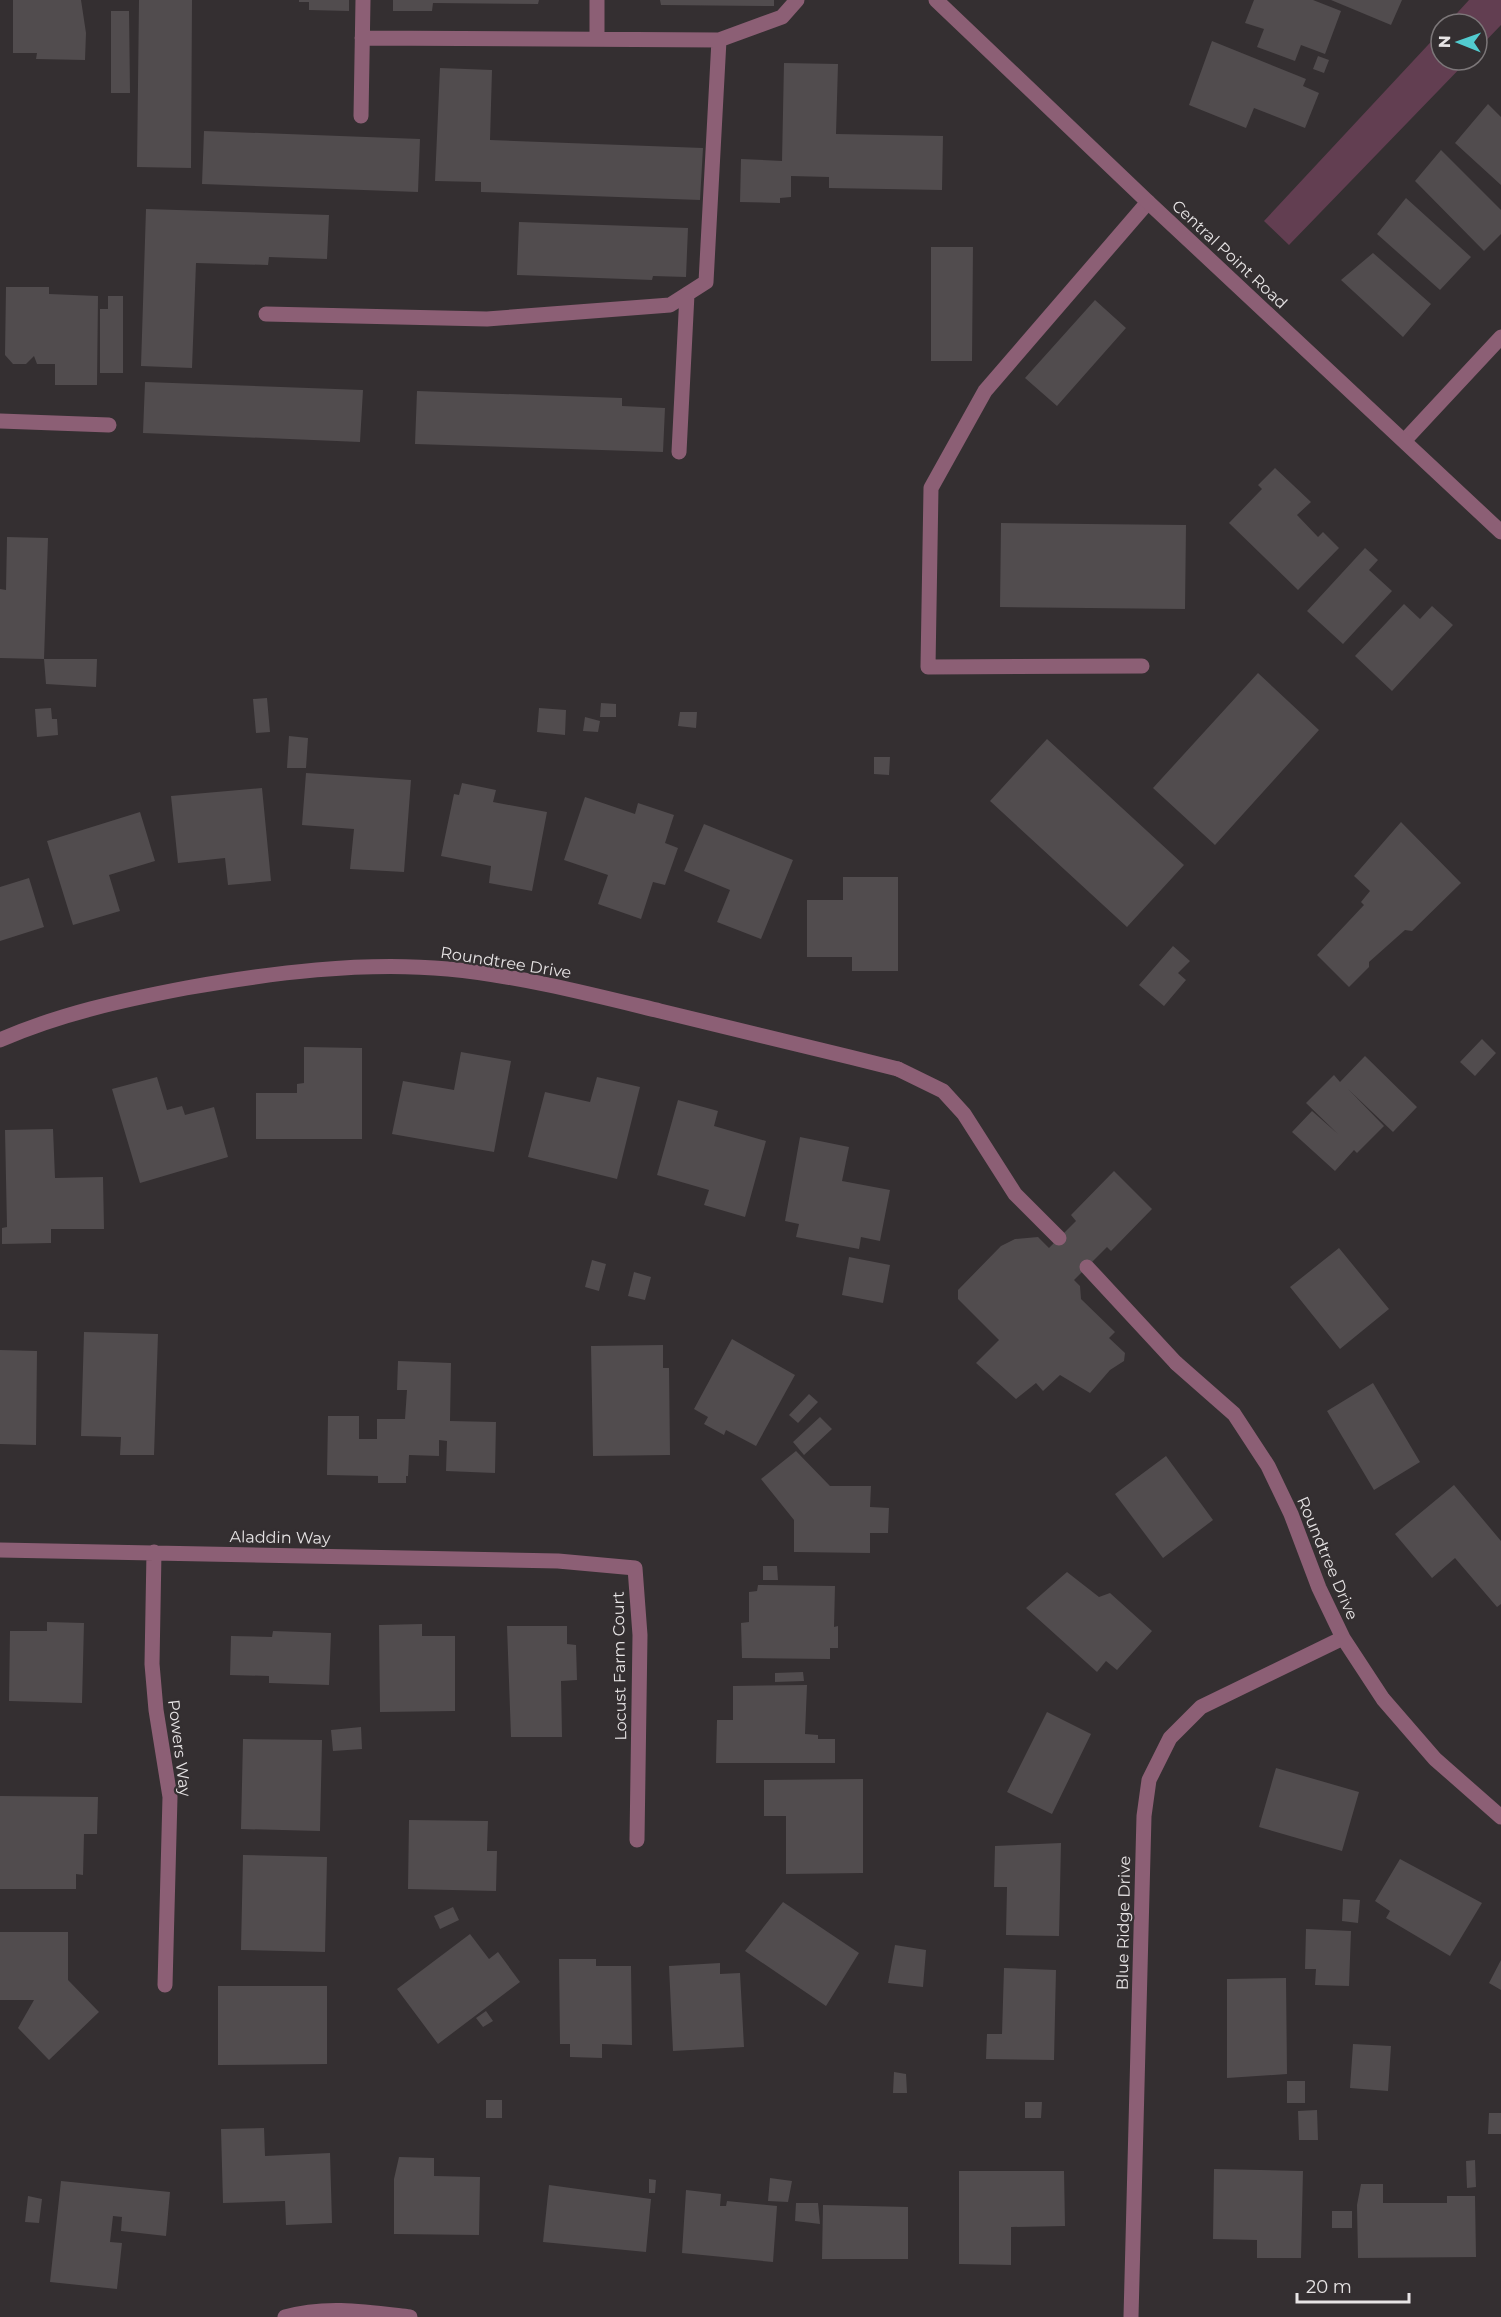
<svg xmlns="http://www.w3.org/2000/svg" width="1501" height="2317" font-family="Montserrat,sans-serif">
<rect width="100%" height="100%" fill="#342f31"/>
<!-- green -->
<path fill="#623e51" d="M1469,0H1501V25L1477,50V24H1447Z
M1441,31V60H1468L1289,245L1264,221Z"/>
<!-- building -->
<path fill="#514c4e" d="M13,0H81L86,33L85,60L36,59L37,53H13Z
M139,0H192L191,168L137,167Z
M299,0H349V11L309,10V2H299Z
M393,0H539L538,4L433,3L432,11H393Z
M660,0H774V6L661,5Z
M1254,0H1313L1341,11L1325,54L1301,45L1295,61L1257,47L1264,29L1245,23Z
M1331,0H1402L1391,25Z
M111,11H129L130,93H111Z
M1212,41L1306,79L1303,86L1319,93L1305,128L1254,108L1246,128L1189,105Z
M1318,56L1329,60L1324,73L1313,69Z
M784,63L838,64L836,134L943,136L942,190L829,188V177L791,176V197L780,198V203L740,202L741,159L782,161Z
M440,68L492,70L490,140L703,148L700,200L481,192V182L435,181Z
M1488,104L1501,117V185L1455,143Z
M204,131L420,139L418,192L202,184Z
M1441,150L1501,210V234L1484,251L1415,181Z
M1406,198L1471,257L1440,290L1377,234Z
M146,209L329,215L327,259L269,257L268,265L196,263L192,368L141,366Z
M519,222L688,228L686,277L653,276L652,280L517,275Z
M931,247H973L972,361H931Z
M1373,253L1431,304L1403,337L1341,280Z
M6,287H49V294L98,296L97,385H55V364H37L34,356L26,364H13L5,355Z
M108,296H123V373H100V309H108Z
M1095,300L1126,328L1057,406L1025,378Z
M145,382L363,390L360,442L143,433Z
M417,391L622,398V406L665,408L663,452L415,444Z
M1275,468L1311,502L1297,515L1318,537L1323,532L1339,548L1298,590L1229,523L1262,489L1258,485Z
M1001,523L1186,525L1185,609L1000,607Z
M7,537L48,538L44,659H97L96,687L46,684L44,659L0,658V589L6,590Z
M1365,548L1378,560L1369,570L1392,591L1343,644L1307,611Z
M1404,604L1420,619L1432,606L1453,625L1392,691L1355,656Z
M1258,673L1319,730L1215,845L1153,788Z
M267,698L270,732L256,733L253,699Z
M601,703L616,704V717H600Z
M51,708L52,719H57L58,735L37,737L35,709Z
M539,708L566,710L565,735L537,732Z
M680,712H697L696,728L678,726Z
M585,717L600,721L598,732L583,731Z
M289,736L308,738L306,768H287Z
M1047,739L1184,865L1127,927L990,801Z
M874,757H890L889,775L874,774Z
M306,773L411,780L404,872L350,869L354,829L302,825Z
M462,783L496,790L493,802L547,812L532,891L489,883L491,866L441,856L454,794L459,795Z
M262,788L271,881L228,885L225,858L178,863L171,796Z
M585,797L635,814L638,803L674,815L665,843L678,848L665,885L653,882L641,919L598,904L608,875L564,860Z
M140,812L155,861L109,875L120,911L73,925L47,841Z
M1401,822L1461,883L1412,931L1405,930L1369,962V967L1349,987L1317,955L1364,905L1361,902L1370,891L1354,876Z
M704,824L793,860L761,939L717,922L730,890L684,871Z
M843,877H898V971H852V957H807V900H843Z
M29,878L44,927L0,941V887Z
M1173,946L1190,961L1178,973L1186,980L1164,1006L1139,985Z
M1482,1039L1496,1053L1475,1076L1460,1062Z
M304,1047L362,1048V1139H256V1093H297V1084L304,1083Z
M461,1052L511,1061L494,1152L392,1134L403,1081L454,1090Z
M1365,1056L1417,1107L1393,1132L1348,1089L1384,1126L1357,1153L1354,1150L1335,1171L1292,1132L1312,1111L1338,1134L1306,1103L1334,1075L1340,1082Z
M157,1077L167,1110L182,1106L185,1115L214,1107L228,1157L140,1183L112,1089Z
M597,1077L640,1087L617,1179L528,1157L545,1092L590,1102Z
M678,1100L718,1111L714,1126L766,1141L745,1217L704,1205L709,1190L657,1175Z
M53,1129L55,1178L103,1177L104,1229H51V1243L2,1244V1228L7,1227L5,1130Z
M800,1137L849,1147L842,1181L890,1190L880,1241L861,1237L859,1249L796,1237L799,1224L785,1221Z
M1114,1171L1152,1209L1111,1251L1107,1247L1074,1280L1080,1286L1081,1299L1115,1332L1109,1338L1125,1353L1124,1361L1110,1370L1090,1393L1060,1375L1043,1391L1036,1383L1016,1399L976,1363L999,1340L958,1299V1290L1001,1246L1015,1239L1038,1237L1049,1248L1076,1221L1071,1215Z
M1339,1248L1389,1309L1340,1349L1290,1287Z
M849,1257L890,1265L883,1303L842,1295Z
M592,1260L606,1264L599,1291L585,1287Z
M634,1272L651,1277L645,1300L628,1296Z
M84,1332L158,1334L154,1455H120L121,1437L81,1436Z
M732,1339L795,1375L756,1446L726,1430L724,1435L704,1424L708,1417L694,1409Z
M663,1345V1368H669L670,1455L593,1456L591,1346Z
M0,1350L37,1351L36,1445L0,1444Z
M398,1361L451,1363L450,1421L496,1422L495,1473L446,1471L447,1441L439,1440V1456L409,1455L408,1476H406V1483H378V1476L327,1475L328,1416H359V1439H377V1419H405L407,1390H397Z
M1373,1383L1420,1462L1374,1490L1327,1411Z
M809,1394L818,1402L798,1423L789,1415Z
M820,1417L832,1429L804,1455L793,1442Z
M796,1451L830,1486H871L870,1507L889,1508L888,1533H870V1553L794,1552V1520L761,1479Z
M1166,1456L1213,1520L1163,1558L1115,1494Z
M1454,1485L1501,1541V1604L1497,1607L1455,1558L1432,1578L1395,1534Z
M763,1566H777L778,1580H763Z
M1067,1572L1099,1597L1110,1593L1152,1631L1117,1670L1106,1661L1097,1672L1026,1608Z
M758,1585L835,1586L834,1627L838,1626V1648H830V1659L742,1658L741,1623L749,1622V1592L757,1591Z
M47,1622L84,1623L82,1703L9,1701L10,1631H47Z
M422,1624V1636H455V1711L380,1712L379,1625Z
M507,1626H567V1644L576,1645L577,1680L561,1681L562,1737H511Z
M273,1631L331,1633L329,1685L269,1683V1676L230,1675L231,1636L272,1637Z
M803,1672L804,1681L775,1682V1673Z
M807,1685L805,1734L818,1735V1739H835V1763H716L717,1720H733V1686Z
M1047,1712L1091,1734L1052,1814L1007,1792Z
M361,1727L362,1749L333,1751L331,1730Z
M243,1739L322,1740L320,1831L241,1829Z
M1276,1768L1359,1792L1342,1851L1259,1827Z
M863,1779V1873L786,1874V1816H764V1780Z
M0,1796L98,1797L97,1834H84L83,1875L76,1874V1889H0Z
M409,1820L488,1821L487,1851H497L496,1891L408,1889Z
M1061,1843L1059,1936L1006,1935L1007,1887H994L995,1846Z
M243,1855L327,1857L325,1952L241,1950Z
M1400,1859L1482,1903L1450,1956L1386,1918L1390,1911L1375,1901Z
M1343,1899L1360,1900L1358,1923L1342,1921Z
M783,1902L859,1953L826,2006L745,1951Z
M453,1907L459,1920L440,1929L434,1916Z
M1306,1929L1351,1931L1349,1986L1315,1985L1316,1969H1305Z
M0,1932H68V1980L99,2012L49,2060L18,2028L34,2000H0Z
M470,1934L489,1959L498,1952L520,1982L438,2044L397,1989Z
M895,1945L926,1950L923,1987L888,1983Z
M559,1959H596V1966H631L632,2045L602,2044V2058L570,2057V2044H560Z
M1501,1960V1990L1489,1983Z
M720,1963V1974L740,1973L744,2047L673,2051L669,1966Z
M1004,1968L1056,1970L1054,2060L986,2059L987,2034H1002Z
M1286,1978L1287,2074L1227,2078V1979Z
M218,1986H327V2064L218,2065Z
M486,2011L493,2021L483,2027L476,2018Z
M1353,2044L1391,2046L1388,2091L1350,2088Z
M894,2072L906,2074L907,2093H893Z
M1287,2081H1305V2103H1287Z
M486,2100H502V2118H486Z
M1025,2102H1042L1041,2118H1025Z
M1317,2110L1318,2140H1299L1298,2111Z
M1489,2113H1501V2134H1488Z
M264,2128L265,2156L330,2153L332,2223L286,2225L285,2201L223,2203L221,2129Z
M399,2157L434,2158V2176L480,2177L479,2235L394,2234V2179Z
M1475,2160L1476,2187L1467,2188L1466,2161Z
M1214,2169L1303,2171L1301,2258H1257V2240L1213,2239Z
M959,2171H1064L1065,2226L1011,2227V2265L959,2264Z
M770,2178L792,2181L788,2202L768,2201Z
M649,2179L656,2180L655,2193H649Z
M61,2181L170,2192L166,2236L121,2231L122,2217L113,2216L110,2242L122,2243L117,2289L50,2282Z
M1361,2184H1383V2203H1447V2196H1475L1476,2257L1358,2258L1357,2205Z
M549,2185L651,2199L646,2252L543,2242Z
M686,2190L721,2194L720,2206H726L727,2201L777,2206L773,2262L682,2253Z
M28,2196L42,2199L39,2223L25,2222Z
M796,2203H818L820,2224L795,2221Z
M823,2205L908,2207V2259H822Z
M1332,2211H1352V2228H1332Z"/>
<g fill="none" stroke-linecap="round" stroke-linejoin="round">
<!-- service -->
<path stroke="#8c5f75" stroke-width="15" d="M597,0V39
M362,38L719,40
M361,116L363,0
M266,314L487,319L670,305L706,282L719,40L782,17L797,0
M0,421L109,425
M679,452L687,294
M1142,666L928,667L931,488L985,391L1148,202
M898,1069L943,1091L964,1114L1015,1194L1059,1238
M1087,1267L1176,1363"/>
<!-- minor -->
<path stroke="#8c5f75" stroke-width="15" d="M1405,440L1501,337
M0,1040C59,1014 123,1000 186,988C271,973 362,961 448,969C520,976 590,994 660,1011C740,1030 819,1049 898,1069
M1176,1363L1234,1414L1268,1466L1291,1514L1319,1588L1343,1638L1383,1699L1435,1759L1501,1817
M0,1550L558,1561L635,1568L640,1635L637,1840
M154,1552L152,1664L156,1710L170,1797L165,1985
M285,2317C326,2305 368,2312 410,2317
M1131,2317L1144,1816L1149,1780L1170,1738L1201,1707L1343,1638"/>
<!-- tertiary -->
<path stroke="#8c5f75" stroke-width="15" d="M936,0L1148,202L1501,532"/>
</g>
<g text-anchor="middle" stroke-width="4.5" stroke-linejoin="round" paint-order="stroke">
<!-- street labels -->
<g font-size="16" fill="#e7e4e5" stroke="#342f31">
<text transform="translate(1230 254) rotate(43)" y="6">Central Point Road</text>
<text transform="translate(506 962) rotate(9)" y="6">Roundtree Drive</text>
<text transform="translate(280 1537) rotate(1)" y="6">Aladdin Way</text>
<text transform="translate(1328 1558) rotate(67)" y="6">Roundtree Drive</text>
<text transform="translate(619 1666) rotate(-91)" y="6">Locust Farm Court</text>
<text transform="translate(180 1748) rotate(83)" y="6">Powers Way</text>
<text transform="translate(1123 1923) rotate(-89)" y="6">Blue Ridge Drive</text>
</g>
</g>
<!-- north arrow -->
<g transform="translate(1459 42) rotate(271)"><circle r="28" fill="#342f31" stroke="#7c7779" stroke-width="1.5"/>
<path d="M0-4.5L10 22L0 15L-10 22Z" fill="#52ccd0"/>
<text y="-9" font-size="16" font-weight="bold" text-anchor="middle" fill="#e7e4e5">N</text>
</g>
<!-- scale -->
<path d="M1297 2293v9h112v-9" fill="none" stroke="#e7e4e5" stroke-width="3"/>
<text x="1306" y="2293" font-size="18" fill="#e7e4e5" stroke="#342f31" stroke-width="4.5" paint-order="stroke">20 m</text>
</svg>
